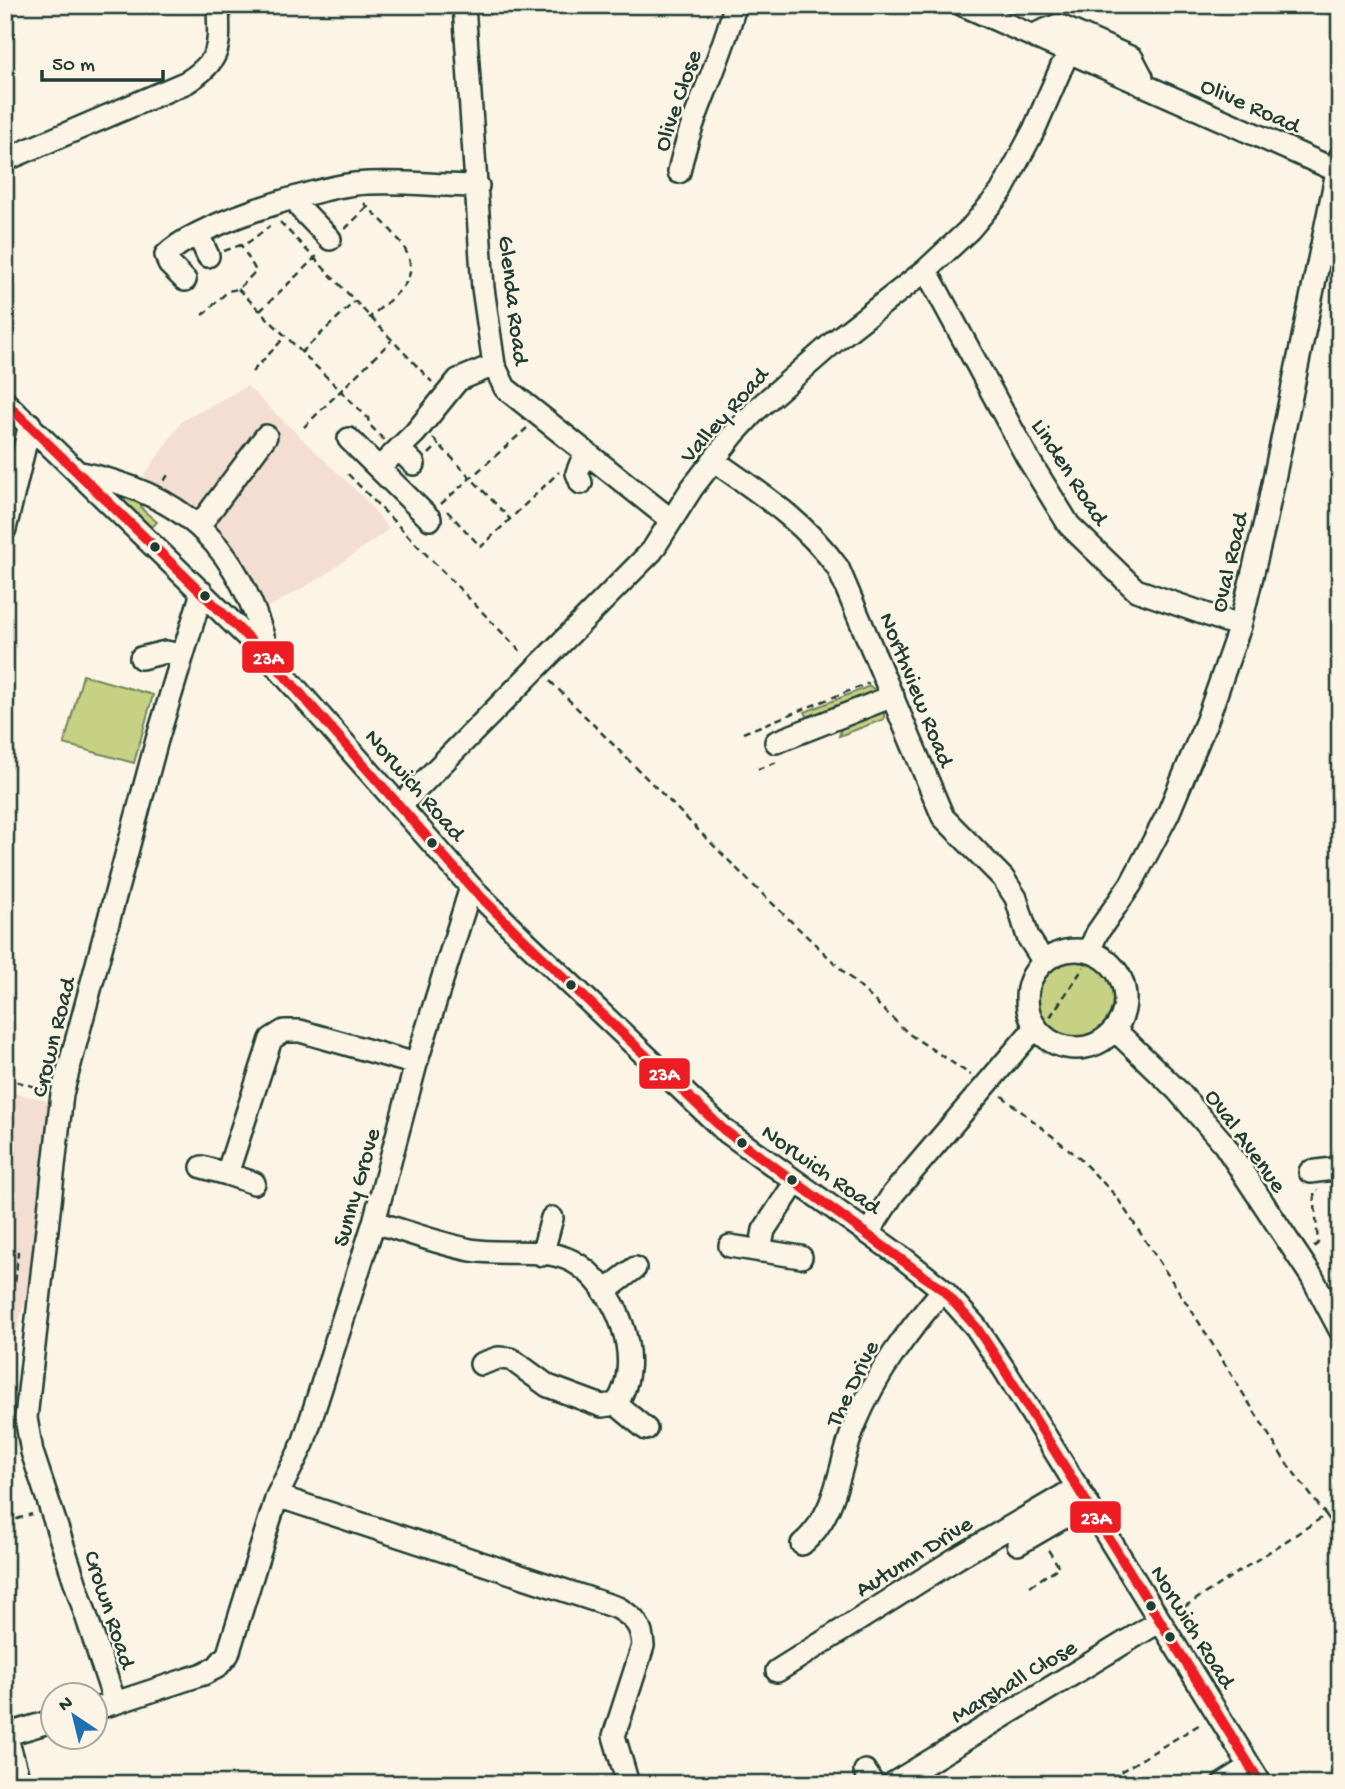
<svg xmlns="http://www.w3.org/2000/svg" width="1345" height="1789" font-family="'Gochi Hand',sans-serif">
<rect width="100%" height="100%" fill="#fcf5e5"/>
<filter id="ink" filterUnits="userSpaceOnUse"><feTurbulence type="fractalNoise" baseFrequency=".0143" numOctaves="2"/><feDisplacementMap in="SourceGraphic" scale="14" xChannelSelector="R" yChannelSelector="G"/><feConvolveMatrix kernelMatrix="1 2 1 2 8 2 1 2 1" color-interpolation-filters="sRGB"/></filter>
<g filter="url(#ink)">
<!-- built -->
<path fill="#f4ded1" d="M247,386L364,498L389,529L322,577L267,608L227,542L201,514L171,492L143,477L182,421Z
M5,1091L50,1101L27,1294L11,1351L5,1350Z"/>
<!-- green -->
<path fill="#c6d184" stroke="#72875c" stroke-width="2" d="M105,486L138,500L143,510L157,522L151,528Z
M83,675L153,695L134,763L64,744Z
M870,686L876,691L873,696L810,722L805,712Z
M880,710L884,713V719L839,736L843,722Z
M1035 999a41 41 0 1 1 82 0a41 41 0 1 1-82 0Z"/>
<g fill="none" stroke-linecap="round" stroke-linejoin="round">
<defs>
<path id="minor" d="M464,5L483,288L494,365L505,388L671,520
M963,5L1340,172
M1036,38L1040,32L1058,25L1132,58L1142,77V85
M5,160L187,82C223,59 219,45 218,5
M679,172C691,114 721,63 735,5
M297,197L301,209L330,239
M198,234L208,256
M926,270L1027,457L1069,525L1136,590L1240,626
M185,280L169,264L166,255C195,225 312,189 355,184C395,180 437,186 478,186
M5,402L270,659L471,887L519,935L724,1130L903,1258L943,1290L976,1327L1004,1369L1261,1784
M349,439L430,519
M399,449L414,464
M713,460C760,493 804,521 838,568L943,817L1003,878L1016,898L1028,937L1044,962
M379,468L415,433L458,380L494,365
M77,472C188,494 241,548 269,657
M581,483L577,473L585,453
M199,526L266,436
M5,529L30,424
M141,658L166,652L181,655
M776,742L893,696
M401,805L652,551L692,488L733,435L756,410L835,341L926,270L970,229L1001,192L1034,130L1068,52
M1027 999a49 49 0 1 1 98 0a49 49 0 1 1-98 0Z
M1089,951L1097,933L1131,884L1168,814L1207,720L1240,626L1266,518L1340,157
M1115,1030L1178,1091L1224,1144L1312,1277L1340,1330
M202,1167L227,1174
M1310,1172L1340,1168
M254,1183L227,1174L271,1039L284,1031H300L416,1064
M374,1222C406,1231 439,1244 471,1250C503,1256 543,1246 572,1261C616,1284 647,1361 616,1404L602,1406L548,1386L511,1359L498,1358L481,1364
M868,1233L893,1194L1027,1037L1037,1029
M730,1246L801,1257
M760,1251L764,1230L795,1183
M542,1255L552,1218
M604,1292L635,1268
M616,1404L646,1429
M277,1496L618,1608C635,1618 642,1626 643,1646L614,1736L628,1784
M802,1544C839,1513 838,1465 855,1424C876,1373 908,1331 943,1290
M1018,1544L1066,1516L1064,1495
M777,1671L957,1558L1078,1487
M115,1703L203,1674L217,1667L228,1654L277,1496L303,1444L374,1222L416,1064L471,887
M94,1709L115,1703L32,1452L26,1418L62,1094L157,740L202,592
M5,1731L20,1784
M5,1735L52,1721
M865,1771L873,1784
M892,1784L1160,1621
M1223,1784L1250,1767"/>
</defs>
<!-- minor casing -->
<use href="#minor" stroke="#1f3d34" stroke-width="26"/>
<!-- path -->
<path stroke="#1f3d34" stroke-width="2.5" stroke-dasharray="7 5" stroke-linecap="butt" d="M364,203C383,224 429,257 402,288C392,299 380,308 369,318
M280,222L432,382
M345,229L367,207
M224,251L249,242L270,226
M238,289L368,418L369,424L384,440
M260,311L320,253
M203,315L228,291L238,289L256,271L241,245
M301,353L354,302
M252,372L285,337
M304,427L391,341
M433,438L510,519
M429,454L439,444
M348,474L523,654
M164,481L168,475
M441,504L527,428
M447,511L481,547L559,472
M550,681L751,883L909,1034L971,1075
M743,733L869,683
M758,769L780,761
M1050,1017L1084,967
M5,1078L46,1090
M1002,1096L1076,1155L1116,1196L1195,1316L1285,1461L1326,1515L1175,1613
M1314,1247L1318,1243L1314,1192L1318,1191
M5,1249L18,1252L15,1285L5,1286
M5,1276L9,1260L17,1262
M1326,1515L1340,1534
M5,1523L32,1514
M1030,1586L1059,1567L1047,1548
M1100,1784L1202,1723"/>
<!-- minor -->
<use href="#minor" stroke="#fcf5e5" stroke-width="21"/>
<defs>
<path id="bus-1" d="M5,402L270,659L471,887L519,935L724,1130L943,1290L976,1327L1004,1369L1261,1784"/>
</defs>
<!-- bus-1 casing -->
<use href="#bus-1" stroke="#fcf5e5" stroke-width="16"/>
<!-- bus-1 -->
<use href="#bus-1" stroke="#ee1d23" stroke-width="10"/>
</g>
</g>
<!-- markers -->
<g fill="#1f3d34" stroke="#fcf5e5" stroke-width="2.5">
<circle cx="155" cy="547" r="6"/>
<circle cx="205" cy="596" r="6"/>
<circle cx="432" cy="843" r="6"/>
<circle cx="571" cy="985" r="6"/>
<circle cx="742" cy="1143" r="6"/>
<circle cx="792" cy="1180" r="6"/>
<circle cx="1151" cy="1606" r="6"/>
<circle cx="1170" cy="1637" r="6"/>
</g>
<g text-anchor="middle" stroke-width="5" stroke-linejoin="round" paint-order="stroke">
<!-- street labels -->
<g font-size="24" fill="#1f3d34" stroke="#fcf5e5">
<text transform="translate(676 100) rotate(-71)" y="8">Olive Close</text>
<text transform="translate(1251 104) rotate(24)" y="8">Olive Road</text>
<text transform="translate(515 300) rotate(83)" y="8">Glenda Road</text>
<text transform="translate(723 414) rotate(-48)" y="8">Valley Road</text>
<text transform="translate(1071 471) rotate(57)" y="8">Linden Road</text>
<text transform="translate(1228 562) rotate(-77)" y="8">Oval Road</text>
<text transform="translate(918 689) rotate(68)" y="8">Northview Road</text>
<text transform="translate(416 784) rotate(49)" y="8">Norwich Road</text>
<text transform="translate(52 1037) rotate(-76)" y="8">Crown Road</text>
<text transform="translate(1247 1140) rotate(54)" y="8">Oval Avenue</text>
<text transform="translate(822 1168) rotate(35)" y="8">Norwich Road</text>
<text transform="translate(355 1187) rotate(-74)" y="8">Sunny Grove</text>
<text transform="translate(851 1383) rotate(-64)" y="8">The Drive</text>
<text transform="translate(913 1555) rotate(-32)" y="8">Autumn Drive</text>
<text transform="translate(111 1609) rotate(72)" y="8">Crown Road</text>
<text transform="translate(1194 1626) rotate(58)" y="8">Norwich Road</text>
<text transform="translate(1013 1680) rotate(-31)" y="8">Marshall Close</text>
</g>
</g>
<g stroke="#fcf5e5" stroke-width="2.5">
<rect x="241" y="640" width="54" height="34" rx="7" fill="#ee1d23"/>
<rect x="638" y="1057" width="53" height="33" rx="7" fill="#ee1d23"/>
<rect x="1069" y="1500" width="53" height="34" rx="7" fill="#ee1d23"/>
</g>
<g font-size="19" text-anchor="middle" font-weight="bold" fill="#fff">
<text x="268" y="664">23A</text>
<text x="664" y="1080">23A</text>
<text x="1096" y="1524">23A</text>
</g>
<!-- margin -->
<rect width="1345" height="1789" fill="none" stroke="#fcf5e5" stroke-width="28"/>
<rect x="14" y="14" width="1317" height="1761" fill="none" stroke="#1f3d34" stroke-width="2.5" filter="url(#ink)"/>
<!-- north arrow -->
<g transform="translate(74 1716) rotate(325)"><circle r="33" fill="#fcf5e5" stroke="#a4ab9e" stroke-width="2"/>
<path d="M0-5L12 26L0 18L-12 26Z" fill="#1f6fb2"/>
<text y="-10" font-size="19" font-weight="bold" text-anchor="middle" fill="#1f3d34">N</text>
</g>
<!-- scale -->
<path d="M42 70v10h121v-10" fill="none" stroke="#1f3d34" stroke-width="3.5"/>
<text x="52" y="70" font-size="21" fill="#1f3d34" stroke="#fcf5e5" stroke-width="5" paint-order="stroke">50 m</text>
</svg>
